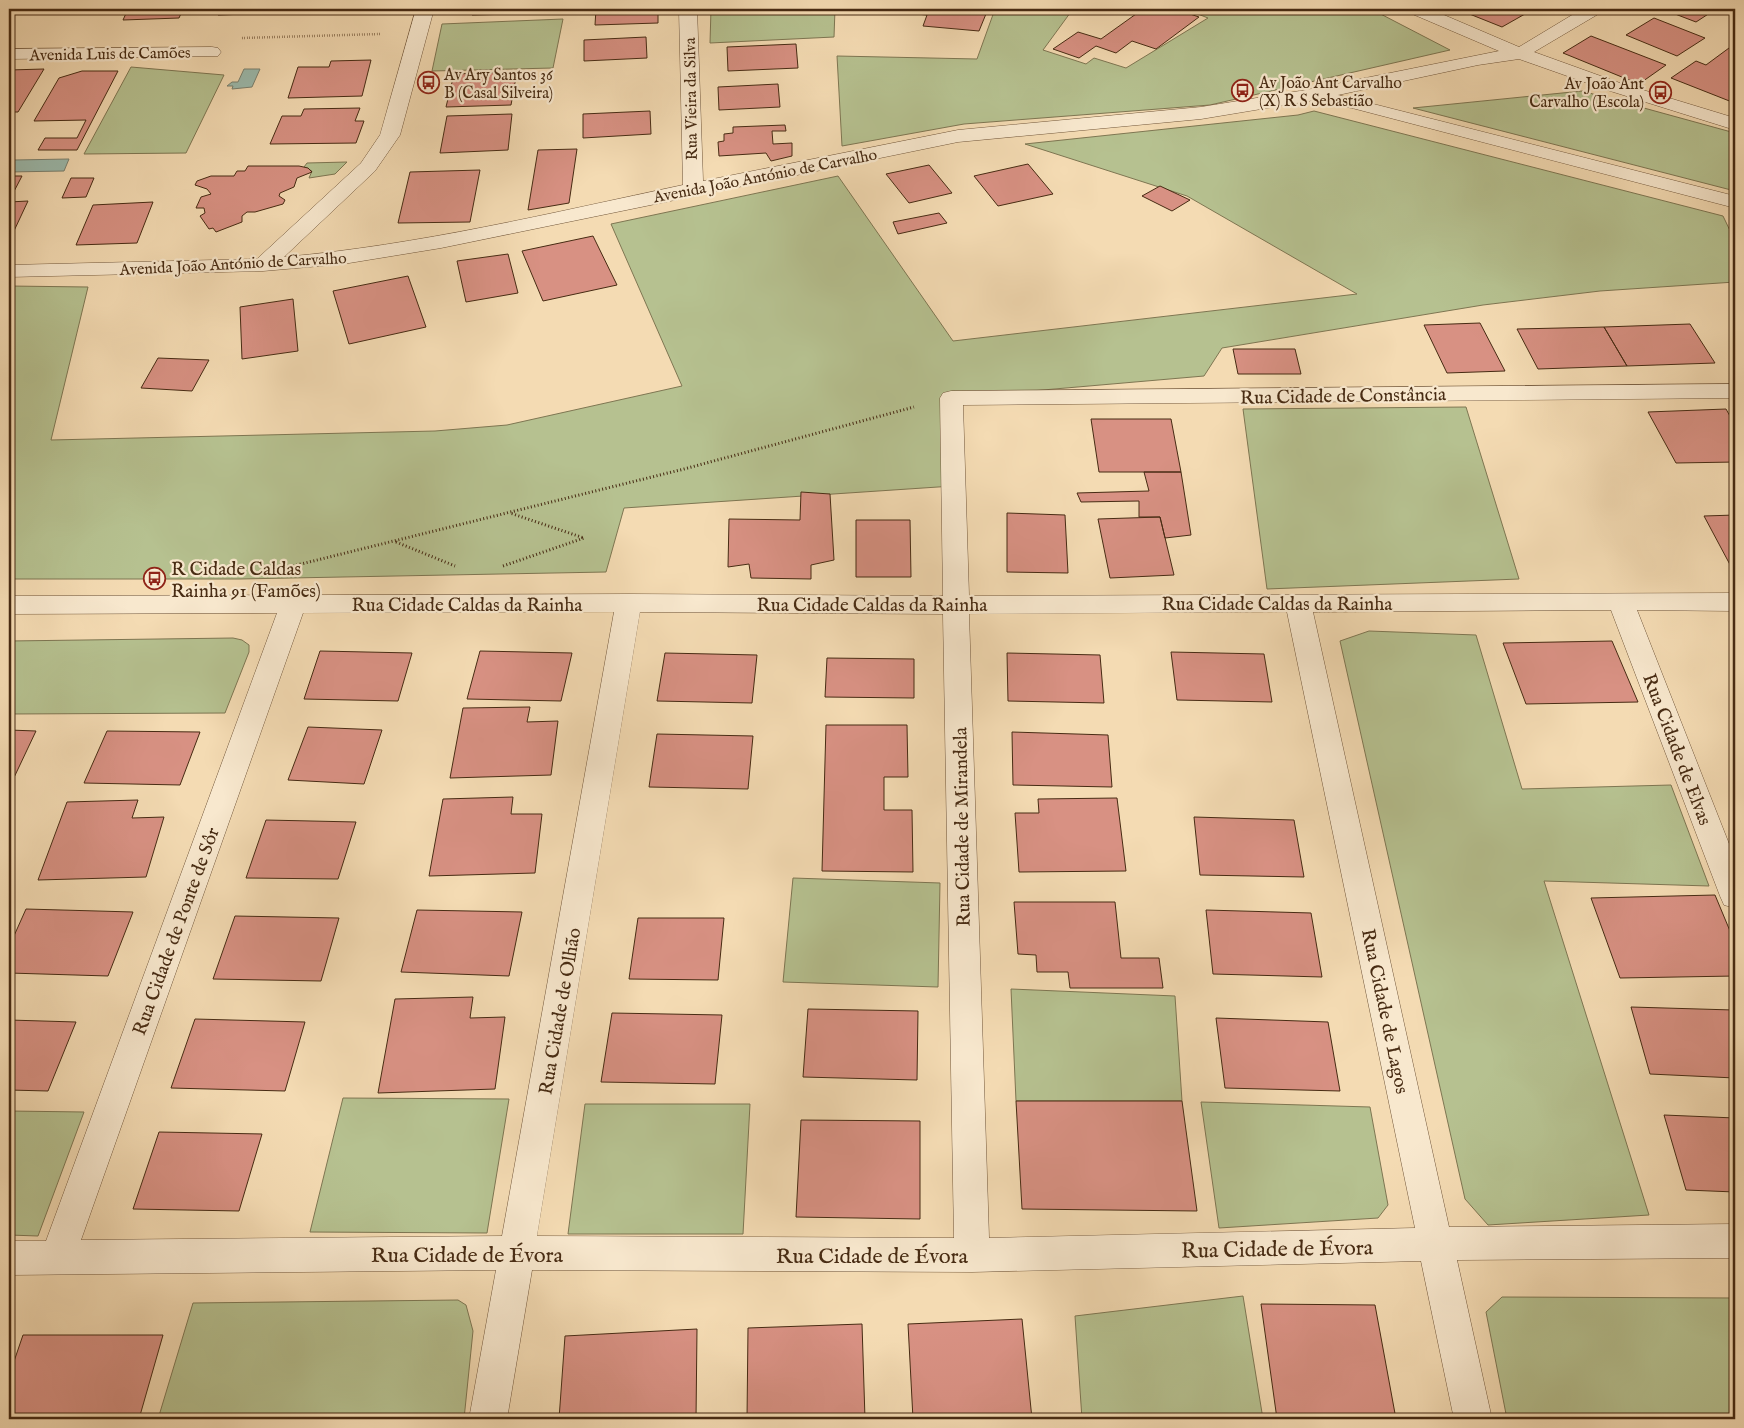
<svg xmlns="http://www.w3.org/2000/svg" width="1744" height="1428" font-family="'IM FELL English',serif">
<rect width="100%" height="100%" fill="#f4dbb3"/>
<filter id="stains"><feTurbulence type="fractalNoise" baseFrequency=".004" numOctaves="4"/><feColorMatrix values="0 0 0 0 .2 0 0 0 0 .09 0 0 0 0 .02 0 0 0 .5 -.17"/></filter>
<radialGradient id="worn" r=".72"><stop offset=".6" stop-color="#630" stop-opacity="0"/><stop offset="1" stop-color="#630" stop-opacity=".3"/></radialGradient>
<!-- green -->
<path fill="#b6c190" stroke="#7e7652" d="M711,9H835L834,37L710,43Z
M995,9H1073L1043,50L1086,64L1094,58L1126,68L1208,18L1185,9H1371L1450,50L1210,105L964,124L842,146L837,56L977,59Z
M563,19L553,68L432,71L442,24Z
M131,67L224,75L186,153L84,154Z
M1582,91L1735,133V191L1413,108Z
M1314,111L1723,216L1735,241V282L1600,291L1483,305L1222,348L1204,376L951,398L953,486L624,508L606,572L239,579H9V286L88,287L51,440L435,431L507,425L682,386L611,224L838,176L953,341L1357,294L1187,196L1025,144L1298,115Z
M347,162L335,174L309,178L312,171L304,167L307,163Z
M1466,407L1519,579L1267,589L1243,409Z
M1369,631L1476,635L1522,789L1671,785L1709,886L1544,881L1649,1215L1488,1225L1465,1199L1340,641Z
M233,638L242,640L249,645V652L225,713L9,714V641Z
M793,878L940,883L938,987L783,982Z
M1011,989L1175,996L1182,1101H1016Z
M343,1098L509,1099L487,1233L310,1232Z
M1201,1102L1370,1107L1388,1205L1378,1218L1219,1228Z
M585,1104H750L743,1234H568Z
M9,1111L84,1112L38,1236L9,1235Z
M1243,1296L1263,1419H1082L1075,1316Z
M1502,1297L1735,1298V1419H1507L1486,1312Z
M458,1300L466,1305L473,1331L464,1419H158L193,1303Z"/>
<!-- water -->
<path fill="#9cbbae" stroke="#7a8170" d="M244,69H260L252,87L232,89L233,86H227L232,82H238Z
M69,159L64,171L9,172L14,160Z"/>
<!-- building -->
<path fill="#d89183" stroke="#472b13" d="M128,9H183L179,18L123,20Z
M221,9H282L280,13L218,15Z
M330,9H361L360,13L328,14Z
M474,9H517L516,14L472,15Z
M596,9H658V23L595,25Z
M862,9H988L979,31L923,26L927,15Z
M1143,9H1175L1199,17L1156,49L1132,41L1116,53L1096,46L1079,58L1053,49L1078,32L1101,39Z
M1457,9H1528L1532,10L1502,27Z
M1545,9H1568L1559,14Z
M1662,9H1716L1696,22Z
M1654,18L1705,38L1677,56L1626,35Z
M1591,36L1666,65L1639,84L1563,53Z
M646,37L647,58L584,61V40Z
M796,44L798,68L728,71L727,47Z
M1729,48L1735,51V99L1732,102L1671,78L1696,61L1706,65Z
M371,60L362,96L288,98L298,67H329L331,61Z
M44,69L18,112H9V70Z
M82,71H118L77,150H38L45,138H77L86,120L34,121L59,78Z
M517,72L511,105L446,107L454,74Z
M778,84L780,107L719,110L718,87Z
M360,108L355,121H364L356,143L270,144L282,116H301L304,109Z
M650,111L651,134L583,138V114Z
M512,114L508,150L440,153L447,116Z
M785,125L786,131H772L773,144L792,143V156L771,161L766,153L719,156L718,142L724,141V134L733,133V127Z
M577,149L569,203L528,210L538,150Z
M1028,164L1053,194L998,206L974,176Z
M929,165L952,193L909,203L886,174Z
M248,166H299L308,168L312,172L297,178L294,187L280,193L279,196L285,200L283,204L255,212H247L242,216V222L216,232L213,228L209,229L200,216L205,213L204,208H196L201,197L211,194L207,189L195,185L197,181L211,176H234L237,171H245Z
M480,170L470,222L398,223L410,172Z
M9,176H22L9,201Z
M71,178H94L86,197L62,198Z
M1160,186L1190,200L1172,211L1142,196Z
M28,201L13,233H9V202Z
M153,202L137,243L76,245L93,205Z
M939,213L947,223L898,234L893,222Z
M593,236L617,285L543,301L522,251Z
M508,254L518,293L466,302L457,261Z
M408,276L426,327L349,344L333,291Z
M293,299L298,351L242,359L240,307Z
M1480,323L1505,371L1447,373L1424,325Z
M1690,324L1715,363L1627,366L1604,327Z
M1604,327L1627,366L1538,369L1517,329Z
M1233,349H1295L1301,374H1238Z
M158,358L209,360L192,391L141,388Z
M1726,409L1735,425V462L1676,463L1648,412Z
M1091,419H1171L1181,472H1099Z
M1144,472H1181L1191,535L1165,538L1160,517H1139V501L1081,502L1077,493L1149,491Z
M801,492L830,494L834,560L811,565V579L751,578L749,564L728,567L729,519L800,520Z
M1007,513L1065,515L1068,573L1007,572Z
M1735,515V574L1704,516Z
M1160,517L1174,575L1110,578L1098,519Z
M856,520H910L911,577H856Z
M1612,641L1638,702L1526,704L1503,643Z
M320,651L412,653L398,701L304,699Z
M480,651L572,653L561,701L467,699Z
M1171,652L1264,654L1272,702L1177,700Z
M665,653L757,655L752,703L657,701Z
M1007,653L1100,655L1104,703L1008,701Z
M827,658L914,659V698L825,697Z
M530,707L527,722L558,721L551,775L450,778L463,708Z
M826,725H907L908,777H884V810H912L913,872L822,871Z
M308,727L382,730L364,784L288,780Z
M9,730L36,731L10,786H9Z
M107,731L200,732L180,785L84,783Z
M1012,732L1108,735L1112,787L1013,785Z
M657,734L753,736L748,789L649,787Z
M513,797L511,814H542L535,873L429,876L443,799Z
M1117,798L1126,871L1019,872L1015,813H1039L1038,799Z
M138,800L132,818L164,817L146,877L38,880L67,802Z
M1194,817L1294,820L1304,877L1200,875Z
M266,820L356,822L338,879L246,878Z
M1715,895L1735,943V976L1620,978L1591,898Z
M1014,902H1115L1121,958H1159L1163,988H1070L1068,972H1037L1036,955L1018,954Z
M26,909L133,912L108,976L9,973V947Z
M417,910L522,912L509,976L401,972Z
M1206,910L1311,913L1322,977L1213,974Z
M235,916L339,918L321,981L213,979Z
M638,918H724L718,980L629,979Z
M473,997L470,1018L505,1017L495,1089L378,1093L395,999Z
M1631,1007L1733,1010L1735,1017V1078L1650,1074Z
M808,1009L918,1011L917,1080L803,1077Z
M612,1013L722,1015L715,1084L601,1082Z
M1216,1018L1328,1022L1340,1091L1225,1088Z
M195,1019L305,1022L285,1091L171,1088Z
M9,1020L76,1022L48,1091L9,1090Z
M1016,1101H1182L1197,1211L1022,1209Z
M1664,1115L1735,1118V1192L1686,1190Z
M801,1120L920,1121V1219L796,1217Z
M159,1132L262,1134L239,1211L133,1209Z
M1261,1304L1375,1305L1396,1419H1277Z
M1022,1319L1032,1419H913L908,1324Z
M862,1324L865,1419H747L748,1328Z
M697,1329L696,1419H559L565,1336Z
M23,1335H163L139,1419H9V1376Z"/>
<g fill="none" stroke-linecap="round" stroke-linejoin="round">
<defs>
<path id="minor" d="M416,9H434L400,135L375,171L284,257C419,245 551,213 683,185L679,9H697L703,181L958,130L1201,107L1306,90L1499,51L1410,13L1407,9H1430L1519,47L1582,9H1603L1600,13L1534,52L1620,83L1735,118V130L1607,90L1519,59L1478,65L1338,95L1735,196V208L1352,108L1316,102L1315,100L1201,119L958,142L441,248L343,264L263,271L9,277V265L257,259L361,163L380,135Z
M212,47L218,48L221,52L218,56L9,59V49Z
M1735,384V398L963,405L969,596L1735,593V611L1637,610L1735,859V908L1724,905L1720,896L1611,610L1313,612L1449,1227L1735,1224V1258L1457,1260L1492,1419H1454L1421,1261L972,1272L532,1270L507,1419H469L496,1270L9,1275V1241H46L277,613L9,614V596L629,594L943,596L940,398L943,393L951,391ZM614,612L502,1236L81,1240L303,613ZM640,612L943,614L954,1238L537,1236ZM1287,612L1415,1228L989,1238L969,614Z"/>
</defs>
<!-- minor casing -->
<use href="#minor" stroke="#72573b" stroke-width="1"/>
<!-- path-far1 -->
<path stroke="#472b13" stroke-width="2.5" stroke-dasharray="0.5 2" stroke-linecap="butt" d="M242,38L380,34"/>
<!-- path -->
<path stroke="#472b13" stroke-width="3" stroke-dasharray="1 2.5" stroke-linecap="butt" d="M396,542L455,566
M293,566L684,469L914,407
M503,566L584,538L510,513"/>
<!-- minor -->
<use href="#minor" fill="#f8e8ce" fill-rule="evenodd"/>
</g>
<!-- icons -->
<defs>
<symbol id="bus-ring" viewBox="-11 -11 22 22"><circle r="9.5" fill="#f8e8ce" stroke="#8f2418" stroke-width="1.5"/><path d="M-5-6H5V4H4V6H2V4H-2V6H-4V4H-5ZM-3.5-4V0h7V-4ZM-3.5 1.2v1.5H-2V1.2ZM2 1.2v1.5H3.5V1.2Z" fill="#8f2418"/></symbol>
</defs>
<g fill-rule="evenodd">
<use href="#bus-ring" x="416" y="70" width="25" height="25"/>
<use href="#bus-ring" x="1230" y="78" width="25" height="25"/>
<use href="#bus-ring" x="1648" y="80" width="25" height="25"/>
<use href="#bus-ring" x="142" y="566" width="25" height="25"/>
</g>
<g text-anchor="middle" stroke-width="4.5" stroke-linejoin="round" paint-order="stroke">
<!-- far-street labels -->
<g font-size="16" fill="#472b13" stroke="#f8e8ce">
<text transform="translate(110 53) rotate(-1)" y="6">Avenida Luis de Camões</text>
<text transform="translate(690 99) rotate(-91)" y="6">Rua Vieira da Silva</text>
<text transform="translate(765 175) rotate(-11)" y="6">Avenida João António de Carvalho</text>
<text transform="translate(233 263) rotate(-3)" y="6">Avenida João António de Carvalho</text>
</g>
<!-- far-poi labels -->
<g font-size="16" fill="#472b13" stroke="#f8e8ce" text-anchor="start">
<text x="444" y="80">Av Ary Santos 36<tspan x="444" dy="18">B (Casal Silveira)</tspan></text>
<text x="1259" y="88">Av João Ant Carvalho<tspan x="1259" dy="18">(X) R S Sebastião</tspan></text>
<text x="1644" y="89" text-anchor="end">Av João Ant<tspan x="1644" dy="18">Carvalho (Escola)</tspan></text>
</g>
<!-- street labels -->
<g font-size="19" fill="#472b13" stroke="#f8e8ce">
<text transform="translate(1343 395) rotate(-1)" y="7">Rua Cidade de Constância</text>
<text x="1277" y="610">Rua Cidade Caldas da Rainha</text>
<text x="467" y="611">Rua Cidade Caldas da Rainha</text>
<text x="872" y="611">Rua Cidade Caldas da Rainha</text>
<text transform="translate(1678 749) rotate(69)" y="7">Rua Cidade de Elvas</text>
<text transform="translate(961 827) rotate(-91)" y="7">Rua Cidade de Mirandela</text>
<text transform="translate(175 931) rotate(-70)" y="7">Rua Cidade de Ponte de Sôr</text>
<text transform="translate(559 1011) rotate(-80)" y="7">Rua Cidade de Olhão</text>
<text transform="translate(1386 1011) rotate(78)" y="7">Rua Cidade de Lagos</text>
</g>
<!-- poi labels -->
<g font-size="19" fill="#472b13" stroke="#f8e8ce" text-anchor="start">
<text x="171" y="575">R Cidade Caldas<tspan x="171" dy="22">Rainha 91 (Famões)</tspan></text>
</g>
<!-- near-street labels -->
<g font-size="22" fill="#472b13" stroke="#f8e8ce">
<text transform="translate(1277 1248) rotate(-1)" y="8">Rua Cidade de Évora</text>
<text x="467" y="1262">Rua Cidade de Évora</text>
<text x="872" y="1263">Rua Cidade de Évora</text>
</g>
</g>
<!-- margin -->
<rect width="1744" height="1428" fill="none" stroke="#f4dbb3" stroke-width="30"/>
<rect x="10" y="10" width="1724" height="1408" fill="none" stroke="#472b13" stroke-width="2.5"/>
<rect x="15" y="15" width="1714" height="1398" fill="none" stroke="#472b13"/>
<rect width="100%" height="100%" filter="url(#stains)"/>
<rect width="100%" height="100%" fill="url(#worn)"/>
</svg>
